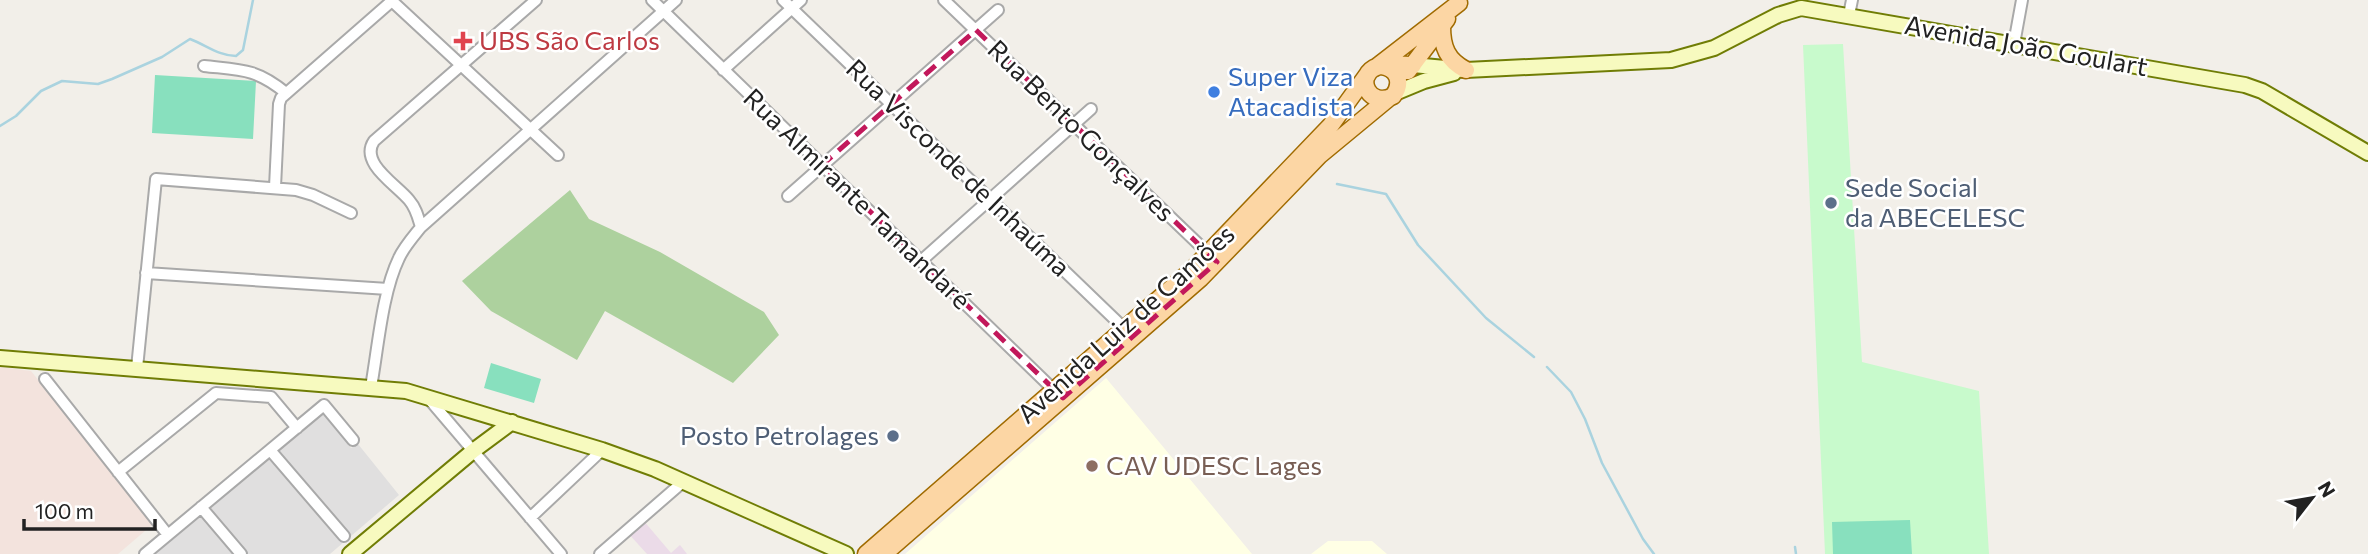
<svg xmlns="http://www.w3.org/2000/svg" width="2368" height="554" font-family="Commissioner,sans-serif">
<rect width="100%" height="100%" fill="#f2efe9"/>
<!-- residential -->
<path fill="#e0dfdf" d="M323,412L351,448L358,444L399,495L330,554H154Z"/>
<!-- industrial -->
<path fill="#ebdbe8" d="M643,520L671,553L680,545L687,554H647L628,533Z"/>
<!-- education -->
<path fill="#ffffe5" d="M1106,378L1252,554H905Z
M1328,541H1372L1387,554H1311Z"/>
<!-- military -->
<path fill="#f3e3dd" d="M0,367L31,371L153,524L118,554H0Z"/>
<!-- forest -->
<path fill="#add19e" d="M570,190L589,219L660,252L764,312L779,335L733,383L605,311L577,360L491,311L462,281Z"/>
<!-- park -->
<path fill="#c8facc" d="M1843,44L1862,362L1979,391L1989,554H1825L1803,45Z"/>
<!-- pitch -->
<path fill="#88e0be" d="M155,75L256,81L253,139L152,133Z
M491,363L541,379L534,403L484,388Z
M1910,520L1912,554H1833L1832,522Z"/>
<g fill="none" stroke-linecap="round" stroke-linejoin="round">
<!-- stream -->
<path stroke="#aad3df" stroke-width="2.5" d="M0,126L16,116L41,91L62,81L98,84L112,79L162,57L190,39C206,45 219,56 236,56L243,50L253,0
M1337,184L1386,194L1418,245L1486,318L1534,357
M1547,367L1571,392L1585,419L1602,463L1643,539L1654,554
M1795,547L1796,554"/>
<defs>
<path id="street" d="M652,0L1058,394
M783,0L1129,333
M944,0L1213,258
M392,1L558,155
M1849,15L1852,0
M2014,44L2022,0
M204,66C240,70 256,68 286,93
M723,70L801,0
M275,187L279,104L281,98L393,0
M788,196L998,10
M421,227C418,217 416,208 409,200C397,185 359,163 374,141L536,0
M921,261L1091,109
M146,273L388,289
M137,368L156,179L296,190L313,195L351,213
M45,379L168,535
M371,387C378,348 382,293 399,258C404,247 413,237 421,227L676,0
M429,399L561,554
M270,450L344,536
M118,472L216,393L271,397L297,428
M201,507L241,554
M530,518L602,450
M145,554L324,405L353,440
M600,554L684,481"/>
<path id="secondary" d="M1413,65L1466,70L1671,60L1714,48L1778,15L1801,8L2245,85L2262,91L2368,153
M1395,93L1424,81L1454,73
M0,358L406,391L602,450L655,469L846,554
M350,554L473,451L512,422"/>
<path id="primary" d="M1442,26C1442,47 1447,60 1466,70
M1381,66C1398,68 1403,83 1393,96C1370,108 1355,79 1374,68C1384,63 1402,65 1413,65
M1375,68L1459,3
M1408,71L1447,19
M866,554L1192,270L1331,125L1367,75
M884,554L1201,278L1320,155L1389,98"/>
</defs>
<!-- street casing -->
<use href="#street" stroke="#a9a9a9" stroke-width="14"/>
<!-- secondary casing -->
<use href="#secondary" stroke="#707d05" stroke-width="18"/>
<!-- primary casing -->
<use href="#primary" stroke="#a06b00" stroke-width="19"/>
<!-- street -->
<use href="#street" stroke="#fff" stroke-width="10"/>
<!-- secondary -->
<use href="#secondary" stroke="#f7fabf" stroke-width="14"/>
<!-- primary -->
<use href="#primary" stroke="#fcd6a4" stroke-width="16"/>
</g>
<!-- marked area -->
<path fill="none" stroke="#c2185b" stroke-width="5" stroke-dasharray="14 9" stroke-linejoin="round" d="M976,30L1217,262L1063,398L822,165Z"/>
<!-- markers -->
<path fill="#e0444e" stroke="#fff" stroke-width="2.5" d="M459.5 30.5h7v7h7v7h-7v7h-7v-7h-7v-7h7z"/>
<circle fill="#3f7fe0" stroke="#fff" stroke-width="2.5" cx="1214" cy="92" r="7"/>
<g fill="#5c6f8a" stroke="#fff" stroke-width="2.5">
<circle cx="1831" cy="203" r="7"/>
<circle cx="893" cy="436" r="7"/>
</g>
<circle fill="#8d6e63" stroke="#fff" stroke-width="2.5" cx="1092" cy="466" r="7"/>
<g text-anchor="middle" stroke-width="5" stroke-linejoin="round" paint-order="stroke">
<!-- health labels -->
<g font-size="26" fill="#be3a42" stroke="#fff" text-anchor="start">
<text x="479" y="50">UBS São Carlos</text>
</g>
<!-- street labels -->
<g font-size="26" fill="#222" stroke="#fff">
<text transform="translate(2026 46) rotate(10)" y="9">Avenida João Goulart</text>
<text transform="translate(1081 131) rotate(44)" y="9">Rua Bento Gonçalves</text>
<text transform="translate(958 168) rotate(44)" y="9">Rua Visconde de Inhaúma</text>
<text transform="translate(857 199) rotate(44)" y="9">Rua Almirante Tamandaré</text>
<text transform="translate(1126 324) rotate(-42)" y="9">Avenida Luiz de Camões</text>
</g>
<!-- shop labels -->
<g font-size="26" fill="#366cbe" stroke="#fff" text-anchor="start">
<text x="1228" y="86">Super Viza<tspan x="1228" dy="30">Atacadista</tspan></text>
</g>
<!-- service labels -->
<g font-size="26" fill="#4e5e75" stroke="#fff" text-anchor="start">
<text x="1845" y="197">Sede Social<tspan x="1845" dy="30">da ABECELESC</tspan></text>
<text x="879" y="445" text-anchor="end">Posto Petrolages</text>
</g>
<!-- education labels -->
<g font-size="26" fill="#785e54" stroke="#fff" text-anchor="start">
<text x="1106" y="475">CAV UDESC Lages</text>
</g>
</g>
<!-- north arrow -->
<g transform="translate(2312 498) rotate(59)" stroke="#ffffff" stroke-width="5" paint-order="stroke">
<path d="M0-5L12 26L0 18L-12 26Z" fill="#222222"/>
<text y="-10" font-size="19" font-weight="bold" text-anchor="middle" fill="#222222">N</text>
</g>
<!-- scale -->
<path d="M24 519v10h131v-10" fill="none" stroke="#222222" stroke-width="3.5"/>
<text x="35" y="519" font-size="21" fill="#222222" stroke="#ffffff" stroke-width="5" paint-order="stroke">100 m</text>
</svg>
